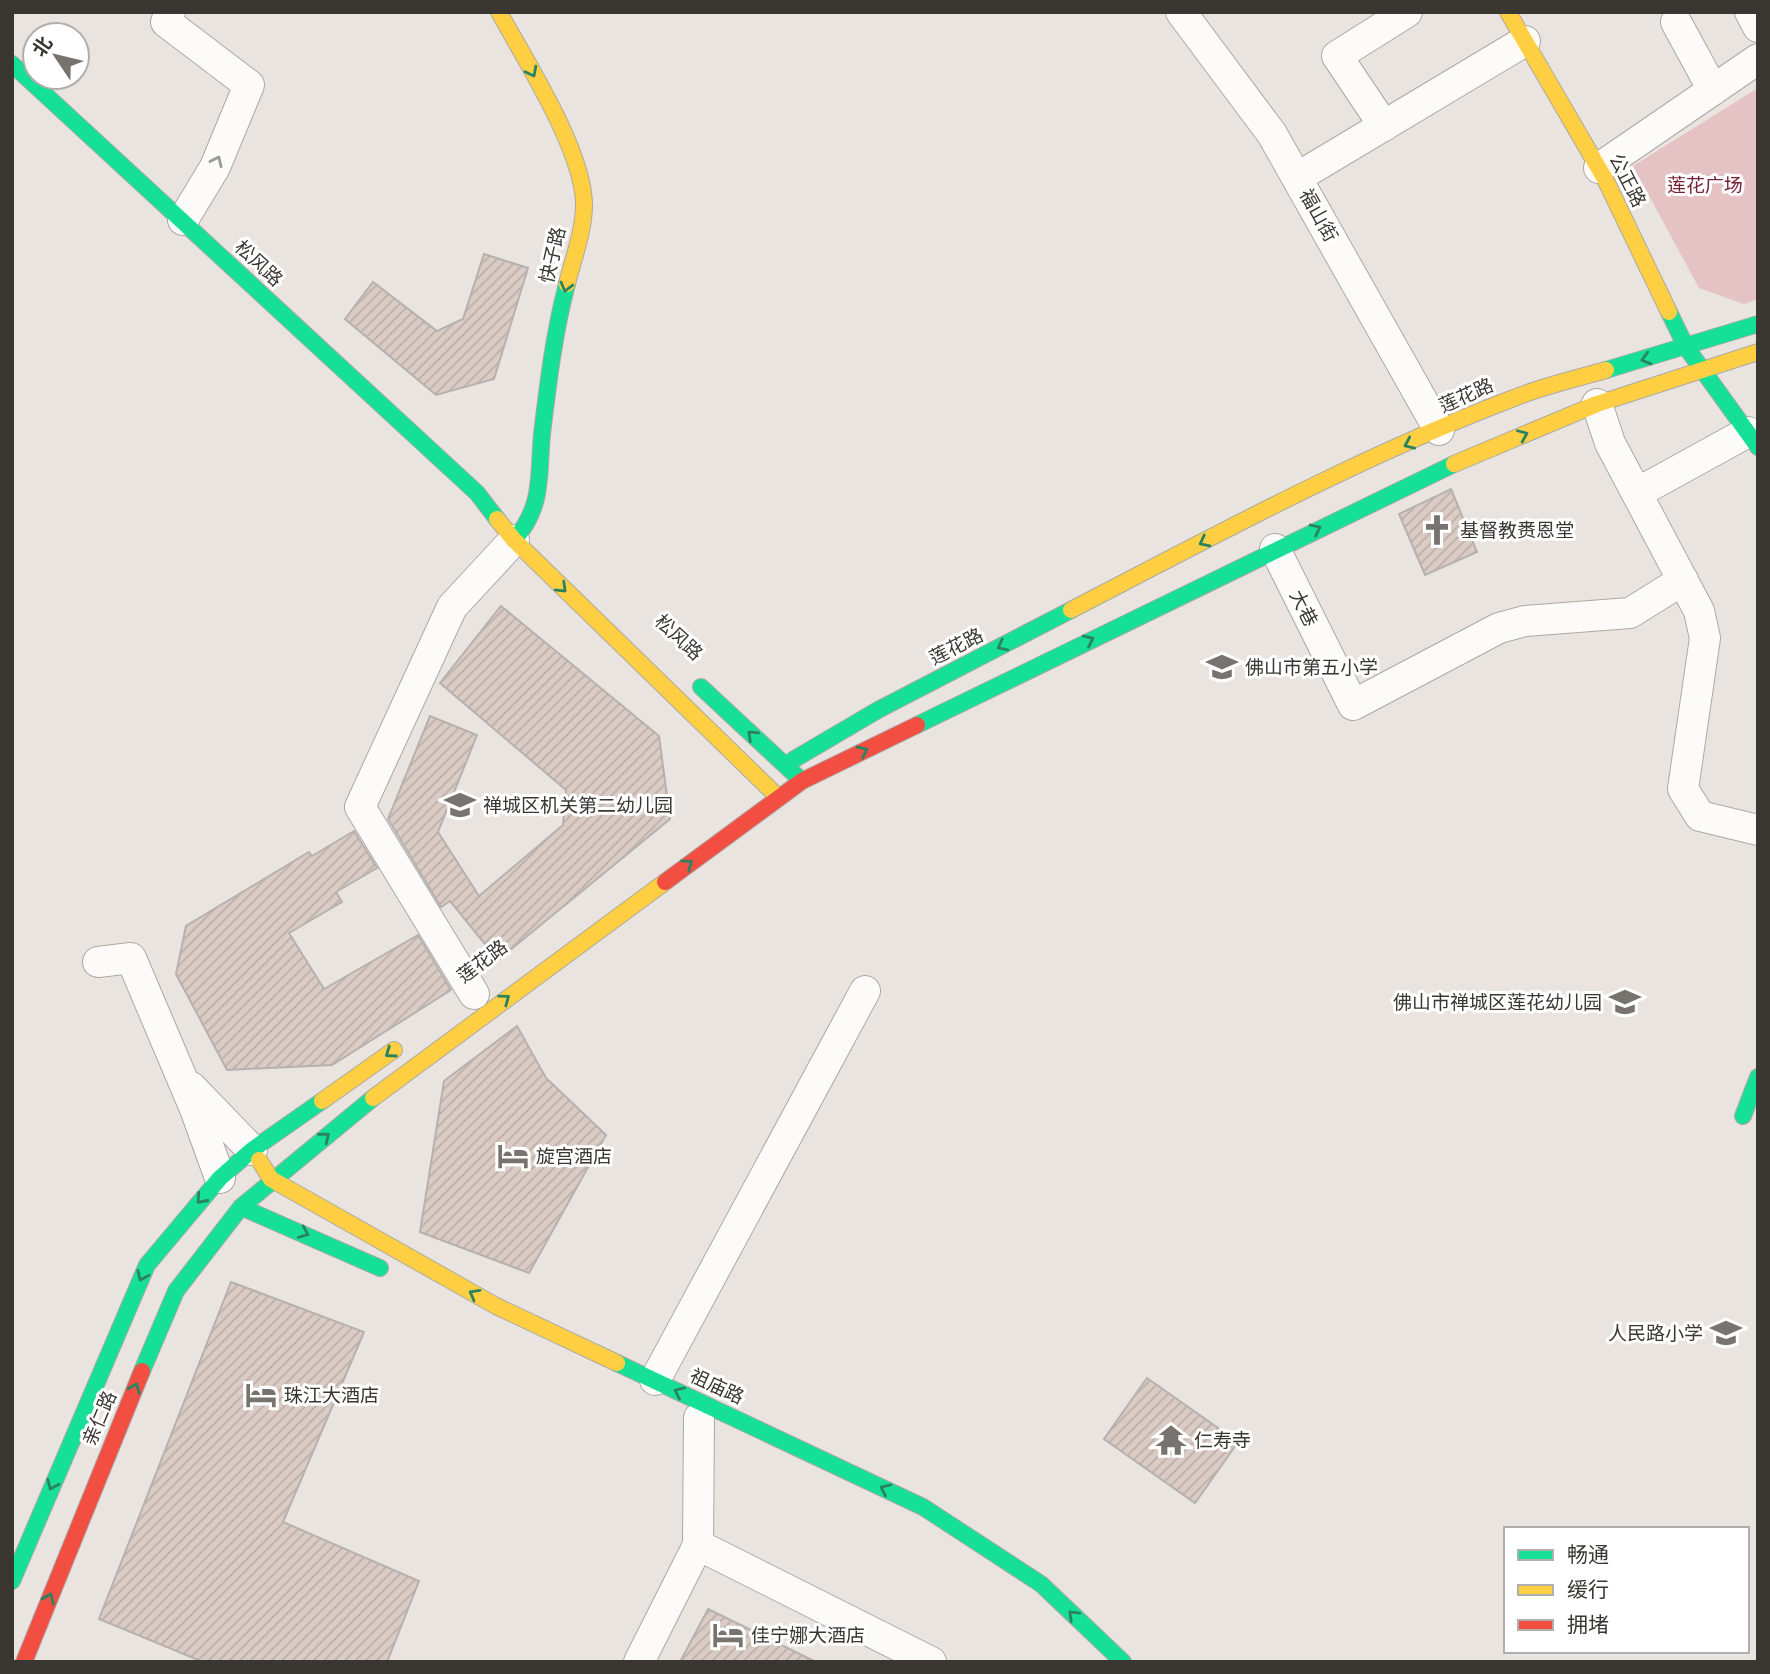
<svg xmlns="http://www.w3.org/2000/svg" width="1770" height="1674" font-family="Mulish,'Noto Sans SC',sans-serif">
<defs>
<pattern id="building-hatch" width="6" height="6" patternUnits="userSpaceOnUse" patternTransform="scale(1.75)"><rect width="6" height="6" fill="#dacbc4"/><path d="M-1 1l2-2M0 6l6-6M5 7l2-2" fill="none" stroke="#bcafa9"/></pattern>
</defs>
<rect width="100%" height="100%" fill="#e9e4df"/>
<!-- green -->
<path fill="#e5c2c4" d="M1758,88V299L1744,304L1699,288L1633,166Z"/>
<!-- building -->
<path fill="url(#building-hatch)" stroke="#b6b1af" stroke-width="2" d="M484,254L528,268L494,379L436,395L345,319L373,282L437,331L463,319Z
M1451,489L1477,552L1425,575L1399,514Z
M501,606L659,736L670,819L498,960L450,901L441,907L388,819L430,716L477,735L438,832L479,896L563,825L566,790L440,683Z
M354,831L377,868L336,892L342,902L289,933L324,989L418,935L451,990L332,1065L227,1070L176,974L186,926L309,852L312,856Z
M517,1026L546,1078L606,1135L529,1273L420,1232L444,1081Z
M231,1282L364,1332L283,1522L419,1581L387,1662H203L99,1619Z
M1147,1378L1238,1442L1195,1503L1104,1439Z
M708,1609L816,1662H680Z"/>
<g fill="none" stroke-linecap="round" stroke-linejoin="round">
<defs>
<path id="street" d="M170,12L166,22L249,85L215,167L183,220
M1181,12L1272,134L1439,430
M1750,12L1758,27
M1676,22L1713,90
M1384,126L1337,56L1407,12
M1599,168L1758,59
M1298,177L1525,41
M1597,404L1610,443L1699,611L1705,638L1683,789L1700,816L1758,830
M1637,493L1748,432
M1275,549L1353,705L1499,628L1525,621L1630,613L1683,580
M98,962L131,958L195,1109L220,1178
M474,994L360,807L452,607L514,540
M191,1087L252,1150
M655,1380L865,991
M698,1545L931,1662
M639,1662L698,1545L699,1418"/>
<path id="fast" d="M12,64L477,493L497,519
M1669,312L1686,347L1758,447
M1606,370L1758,324
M514,540C544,506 538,475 542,434C548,384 554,333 567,284
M701,687L802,781
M917,725L1454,464
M793,760L878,710L1071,610
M1743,1116L1758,1077
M241,1207L380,1268
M617,1363L923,1507L1041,1584L1123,1662
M142,1371L176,1291L241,1207L373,1098
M12,1581L147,1265L220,1178L252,1150L322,1101"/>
<path id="slow" d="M499,12C525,60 584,151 584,205C584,231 573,259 567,284
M1508,12L1605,179L1669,312
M1454,464L1597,404L1758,352
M497,519L514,540L778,797
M1071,610C1216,535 1361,456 1514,398C1543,386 1575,379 1606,370
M373,1098L665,882
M322,1101L394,1050
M259,1160L271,1179L496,1306L617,1363"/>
<path id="jam" d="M665,882L802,781L917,725
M24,1662L142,1371"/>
</defs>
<!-- street casing -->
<use href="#street" stroke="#aca9a5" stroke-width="32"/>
<!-- fast casing -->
<use href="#fast" stroke="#aca9a5" stroke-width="18"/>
<!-- slow casing -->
<use href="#slow" stroke="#aca9a5" stroke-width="18"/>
<!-- jam casing -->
<use href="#jam" stroke="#aca9a5" stroke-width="18"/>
<!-- street -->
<use href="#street" stroke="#fcfbfa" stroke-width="30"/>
<!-- fast -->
<use href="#fast" stroke="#16e098" stroke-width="16"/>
<!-- slow -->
<use href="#slow" stroke="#ffcf43" stroke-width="16"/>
<!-- jam -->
<use href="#jam" stroke="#f24e42" stroke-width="16"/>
</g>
<!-- one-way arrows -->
<defs><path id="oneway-chevron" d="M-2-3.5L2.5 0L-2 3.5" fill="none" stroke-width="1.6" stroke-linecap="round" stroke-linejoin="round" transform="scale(1.75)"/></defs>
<g stroke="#2a8360">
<use href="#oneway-chevron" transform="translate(532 72) rotate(63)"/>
<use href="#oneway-chevron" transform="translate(566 287) rotate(105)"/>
<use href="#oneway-chevron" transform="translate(1646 359) rotate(164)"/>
<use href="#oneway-chevron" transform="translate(1523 435) rotate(-23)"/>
<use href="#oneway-chevron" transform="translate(1409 444) rotate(156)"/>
<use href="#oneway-chevron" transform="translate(1316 529) rotate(-26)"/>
<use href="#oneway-chevron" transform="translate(1204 542) rotate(153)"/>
<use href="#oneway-chevron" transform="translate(562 588) rotate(44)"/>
<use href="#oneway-chevron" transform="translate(1089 640) rotate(-26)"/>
<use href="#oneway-chevron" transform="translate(1002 646) rotate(153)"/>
<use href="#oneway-chevron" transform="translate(752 735) rotate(-137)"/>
<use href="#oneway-chevron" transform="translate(863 751) rotate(-26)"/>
<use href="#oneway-chevron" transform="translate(688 864) rotate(-36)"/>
<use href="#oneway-chevron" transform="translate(505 999) rotate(-36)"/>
<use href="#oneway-chevron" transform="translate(390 1053) rotate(145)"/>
<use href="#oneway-chevron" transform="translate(325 1137) rotate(-39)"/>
<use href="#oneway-chevron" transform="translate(201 1199) rotate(132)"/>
<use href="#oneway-chevron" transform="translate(304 1233) rotate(23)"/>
<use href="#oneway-chevron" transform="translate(142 1276) rotate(114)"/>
<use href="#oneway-chevron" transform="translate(474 1294) rotate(-151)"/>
<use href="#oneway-chevron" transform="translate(135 1388) rotate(-67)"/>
<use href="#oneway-chevron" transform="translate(679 1392) rotate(-155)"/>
<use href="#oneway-chevron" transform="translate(52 1485) rotate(113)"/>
<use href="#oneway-chevron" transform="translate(885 1489) rotate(-155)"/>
<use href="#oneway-chevron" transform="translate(49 1598) rotate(-68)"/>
<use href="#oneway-chevron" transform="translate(1073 1615) rotate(-136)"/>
</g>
<use stroke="#9b9996" href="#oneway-chevron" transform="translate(217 161) rotate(-65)"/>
<!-- icons -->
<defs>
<symbol id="church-bare" viewBox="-9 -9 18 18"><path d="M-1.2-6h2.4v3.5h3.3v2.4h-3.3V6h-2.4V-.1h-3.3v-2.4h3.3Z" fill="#77746f" stroke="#fff" stroke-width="2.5" paint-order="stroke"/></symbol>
<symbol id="school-bare" viewBox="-9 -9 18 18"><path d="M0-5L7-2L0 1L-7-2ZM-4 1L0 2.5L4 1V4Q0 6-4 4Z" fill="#77746f" stroke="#fff" stroke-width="2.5" paint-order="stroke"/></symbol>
<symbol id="hotel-bare" viewBox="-9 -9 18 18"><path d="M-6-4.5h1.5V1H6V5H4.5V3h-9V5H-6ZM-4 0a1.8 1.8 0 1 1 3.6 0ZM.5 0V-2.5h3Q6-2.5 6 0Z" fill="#77746f" stroke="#fff" stroke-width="2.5" paint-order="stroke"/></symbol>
<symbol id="temple-bare" viewBox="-9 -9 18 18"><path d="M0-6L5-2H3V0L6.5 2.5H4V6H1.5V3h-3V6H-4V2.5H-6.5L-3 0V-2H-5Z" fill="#77746f" stroke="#fff" stroke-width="2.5" paint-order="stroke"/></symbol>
</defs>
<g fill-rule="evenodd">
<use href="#church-bare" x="1415" y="508" width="44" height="44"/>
<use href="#school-bare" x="1200" y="645" width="44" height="44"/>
<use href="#school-bare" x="438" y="783" width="44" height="44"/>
<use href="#school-bare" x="1603" y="980" width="44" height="44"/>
<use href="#hotel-bare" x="491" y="1134" width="44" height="44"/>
<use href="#school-bare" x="1704" y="1311" width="44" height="44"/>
<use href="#hotel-bare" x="239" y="1373" width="44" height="44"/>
<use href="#temple-bare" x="1149" y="1418" width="44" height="44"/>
<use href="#hotel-bare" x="706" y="1613" width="44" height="44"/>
</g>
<g text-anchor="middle" stroke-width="6" stroke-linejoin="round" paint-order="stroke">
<!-- street labels -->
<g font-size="19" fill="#3a3733" stroke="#fff">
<text transform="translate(1628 180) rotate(63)" y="7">公正路</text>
<text transform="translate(1319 215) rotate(61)" y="7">福山街</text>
<text transform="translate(552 255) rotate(-77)" y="7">快子路</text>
<text transform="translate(259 263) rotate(43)" y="7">松风路</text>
<text transform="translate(1466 395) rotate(-24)" y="7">莲花路</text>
<text transform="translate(1304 608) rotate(63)" y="7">大巷</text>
<text transform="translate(679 637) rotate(43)" y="7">松风路</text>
<text transform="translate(956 646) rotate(-27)" y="7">莲花路</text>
<text transform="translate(482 961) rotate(-37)" y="7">莲花路</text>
<text transform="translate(717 1386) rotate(25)" y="7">祖庙路</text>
<text transform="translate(99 1418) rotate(-67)" y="7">亲仁路</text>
</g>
<!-- park labels -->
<g font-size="19" fill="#782235" stroke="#fff">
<text x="1705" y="192">莲花广场</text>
</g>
<!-- poi labels -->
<g font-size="19" fill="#3a3733" stroke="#fff" text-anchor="start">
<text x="1460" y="537">基督教赉恩堂</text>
<text x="1245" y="674">佛山市第五小学</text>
<text x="483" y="812">禅城区机关第二幼儿园</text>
<text x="1602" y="1009" text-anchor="end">佛山市禅城区莲花幼儿园</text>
<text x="536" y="1163">旋宫酒店</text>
<text x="1703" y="1340" text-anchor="end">人民路小学</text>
<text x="284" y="1402">珠江大酒店</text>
<text x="1194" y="1447">仁寿寺</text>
<text x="751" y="1642">佳宁娜大酒店</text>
</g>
</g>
<!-- border -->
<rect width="1770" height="1674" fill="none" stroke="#3a3733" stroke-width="28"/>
<!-- legend -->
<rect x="1504" y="1527" width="245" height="126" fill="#ffffff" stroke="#b0afad" stroke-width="2"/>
<rect x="1518" y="1550" width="35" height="10" fill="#16e098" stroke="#b0afad" stroke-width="2"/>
<text x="1567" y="1562" font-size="21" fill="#3a3733">畅通</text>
<rect x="1518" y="1585" width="35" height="10" fill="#ffcf43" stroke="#b0afad" stroke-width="2"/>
<text x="1567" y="1597" font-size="21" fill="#3a3733">缓行</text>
<rect x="1518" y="1620" width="35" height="10" fill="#f24e42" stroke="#b0afad" stroke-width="2"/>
<text x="1567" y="1632" font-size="21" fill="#3a3733">拥堵</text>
<!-- north arrow -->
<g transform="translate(56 56) rotate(305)"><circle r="33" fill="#ffffff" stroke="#b0afad" stroke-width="2"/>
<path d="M0-5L12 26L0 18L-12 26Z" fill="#77746f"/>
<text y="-10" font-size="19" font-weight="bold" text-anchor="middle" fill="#3a3733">北</text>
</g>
</svg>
